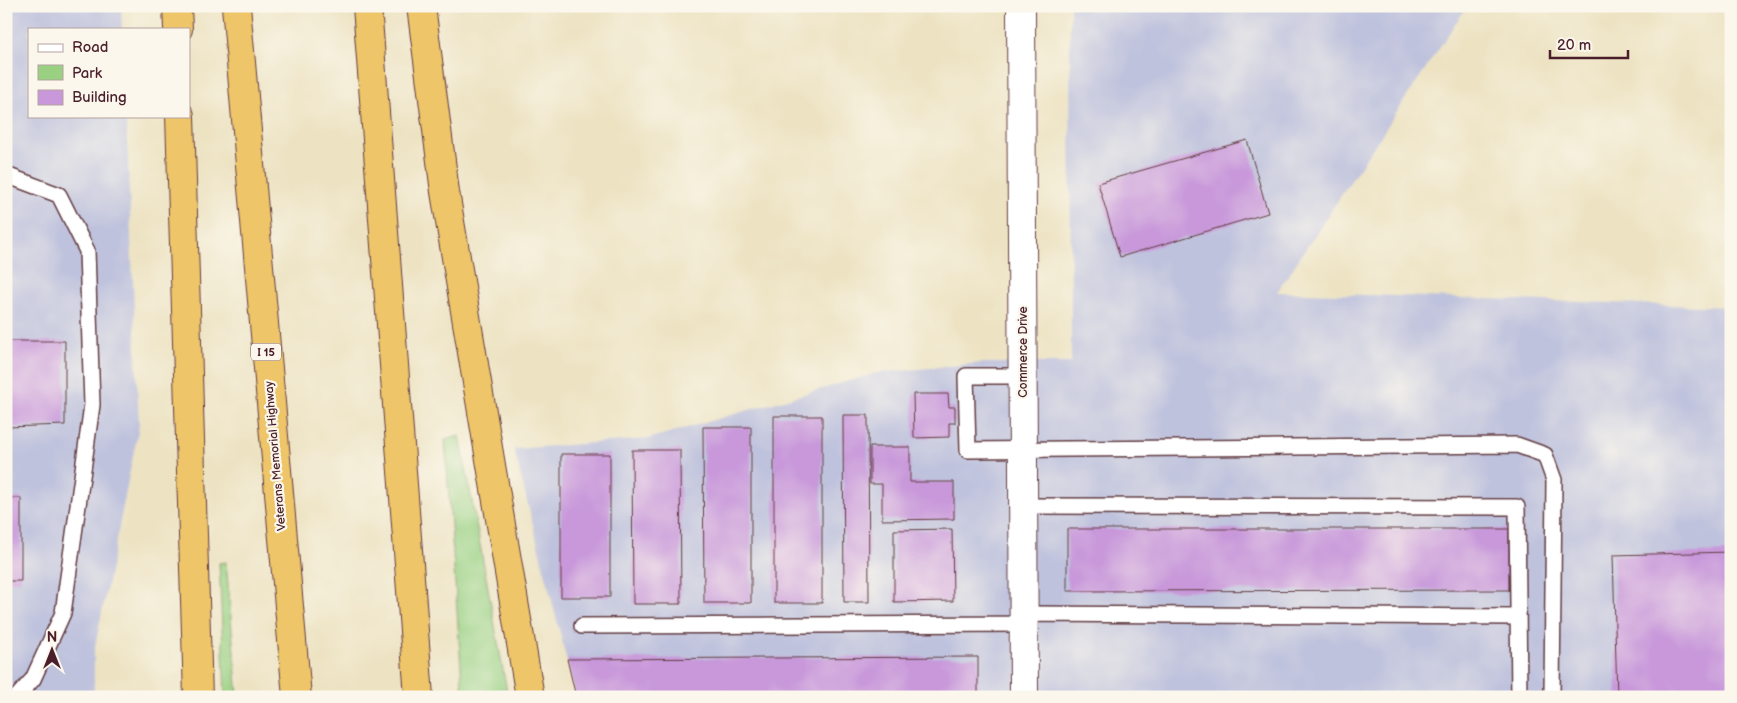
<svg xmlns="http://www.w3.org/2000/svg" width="1737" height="703" font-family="'Balsamiq Sans',sans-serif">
<rect width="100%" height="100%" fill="#fbf7ec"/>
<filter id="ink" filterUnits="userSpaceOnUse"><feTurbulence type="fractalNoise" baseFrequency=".02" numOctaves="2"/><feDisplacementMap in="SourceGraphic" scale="10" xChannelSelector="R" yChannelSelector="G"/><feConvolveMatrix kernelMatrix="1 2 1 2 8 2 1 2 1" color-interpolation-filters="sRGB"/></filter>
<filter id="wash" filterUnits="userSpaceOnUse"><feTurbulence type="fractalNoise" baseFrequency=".0096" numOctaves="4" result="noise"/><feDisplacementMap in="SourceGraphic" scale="20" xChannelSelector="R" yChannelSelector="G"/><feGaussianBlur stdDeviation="1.12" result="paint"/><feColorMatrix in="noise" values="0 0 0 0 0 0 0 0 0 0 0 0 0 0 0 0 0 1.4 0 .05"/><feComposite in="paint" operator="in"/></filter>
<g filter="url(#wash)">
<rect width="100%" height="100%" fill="#ede3c3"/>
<!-- industrial -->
<path fill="#bfc2dd" d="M6,6H121L122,29H29V116H126L139,426L94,652V697H6Z
M1070,6H1467L1277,292L1731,307V697H576L514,449L648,439L877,373L981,363H1071Z"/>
<!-- green -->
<path fill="#99d082" stroke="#727856" d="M460,436L508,697H463L445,440Z
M226,562L238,697H225L219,563Z"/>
<g id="blocks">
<!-- building -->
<path fill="#c898da" d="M1247,140L1268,213L1120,257L1098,183Z
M6,341H65V425L6,427Z
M913,394H948L949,407H955V423H949V437L914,438Z
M843,415H868L869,602H844Z
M774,416H822V603H774Z
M703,427H751V603H704Z
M870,447H910V482H954V519L882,520V484H870Z
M632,450H680L681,604H633Z
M561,454H610V597H561Z
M6,498H21V581H6Z
M952,529L953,601L894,602V530Z
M1067,529H1509V590L1067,591Z
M1731,552V697H1617L1613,555Z
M978,657V697H576L567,659Z"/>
</g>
</g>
<g filter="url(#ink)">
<use href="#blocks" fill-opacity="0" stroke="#623c42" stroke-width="1"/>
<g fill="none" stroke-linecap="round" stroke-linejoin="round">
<defs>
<path id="service" d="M6,175L59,195L87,251L92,405L63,613L33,679L17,697
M1023,376H966L968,450L1517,445L1545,455L1554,480L1552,697
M1024,506L1517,507L1519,697
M1024,614L1518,617
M582,626L1024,624"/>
<path id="tertiary" d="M1021,6L1024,697"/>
<path id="motorway" d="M177,6L178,29
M236,6L297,697
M367,6L419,697
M421,6L445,192L530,697
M180,116L198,697"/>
</defs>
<!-- service casing -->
<use href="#service" stroke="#623c42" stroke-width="18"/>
<!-- tertiary casing -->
<use href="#tertiary" stroke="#623c42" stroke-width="30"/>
<!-- motorway casing -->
<use href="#motorway" stroke="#623c42" stroke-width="30"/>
<!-- service -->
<use href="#service" stroke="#fff" stroke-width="15"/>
<!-- tertiary -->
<use href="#tertiary" stroke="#fff" stroke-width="28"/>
<!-- motorway -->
<use href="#motorway" stroke="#eec569" stroke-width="28"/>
</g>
</g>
<g text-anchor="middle" stroke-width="4.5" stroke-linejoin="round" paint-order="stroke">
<!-- shield labels -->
<rect fill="#fbf7ec" stroke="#7f6065" stroke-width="1" x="251" y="343.5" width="30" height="17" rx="4"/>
<g font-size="11" font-weight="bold" fill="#4a1f2b">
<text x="266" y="356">I 15</text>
</g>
<!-- street labels -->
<g font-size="12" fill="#4a1f2b" stroke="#fbf7ec">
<text transform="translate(1023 352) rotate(-90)" y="4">Commerce Drive</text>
<text transform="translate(275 456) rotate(-95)" y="4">Veterans Memorial Highway</text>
</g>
</g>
<!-- margin -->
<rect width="1737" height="703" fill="none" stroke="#fbf7ec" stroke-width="25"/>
<!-- legend -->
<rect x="28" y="28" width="162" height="90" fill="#fbf7ec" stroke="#b4a19f"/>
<rect x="38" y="44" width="25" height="8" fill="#ffffff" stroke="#b4a19f"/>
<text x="72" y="52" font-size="15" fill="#4a1f2b">Road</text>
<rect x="38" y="65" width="25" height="15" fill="#99d082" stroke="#b4a19f"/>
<text x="72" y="78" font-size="15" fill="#4a1f2b">Park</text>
<rect x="38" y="90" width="25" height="15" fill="#c898da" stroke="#b4a19f"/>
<text x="72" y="102" font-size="15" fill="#4a1f2b">Building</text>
<!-- north arrow -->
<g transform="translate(52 650)" stroke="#fbf7ec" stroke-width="4" paint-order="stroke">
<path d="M0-4L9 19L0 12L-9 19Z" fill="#4a1f2b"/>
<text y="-8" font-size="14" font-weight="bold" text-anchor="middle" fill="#4a1f2b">N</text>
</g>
<!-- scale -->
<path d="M1550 50v8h78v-8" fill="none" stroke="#4a1f2b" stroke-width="2.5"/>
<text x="1557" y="50" font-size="15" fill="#4a1f2b" stroke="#fbf7ec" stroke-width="4" paint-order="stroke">20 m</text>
</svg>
